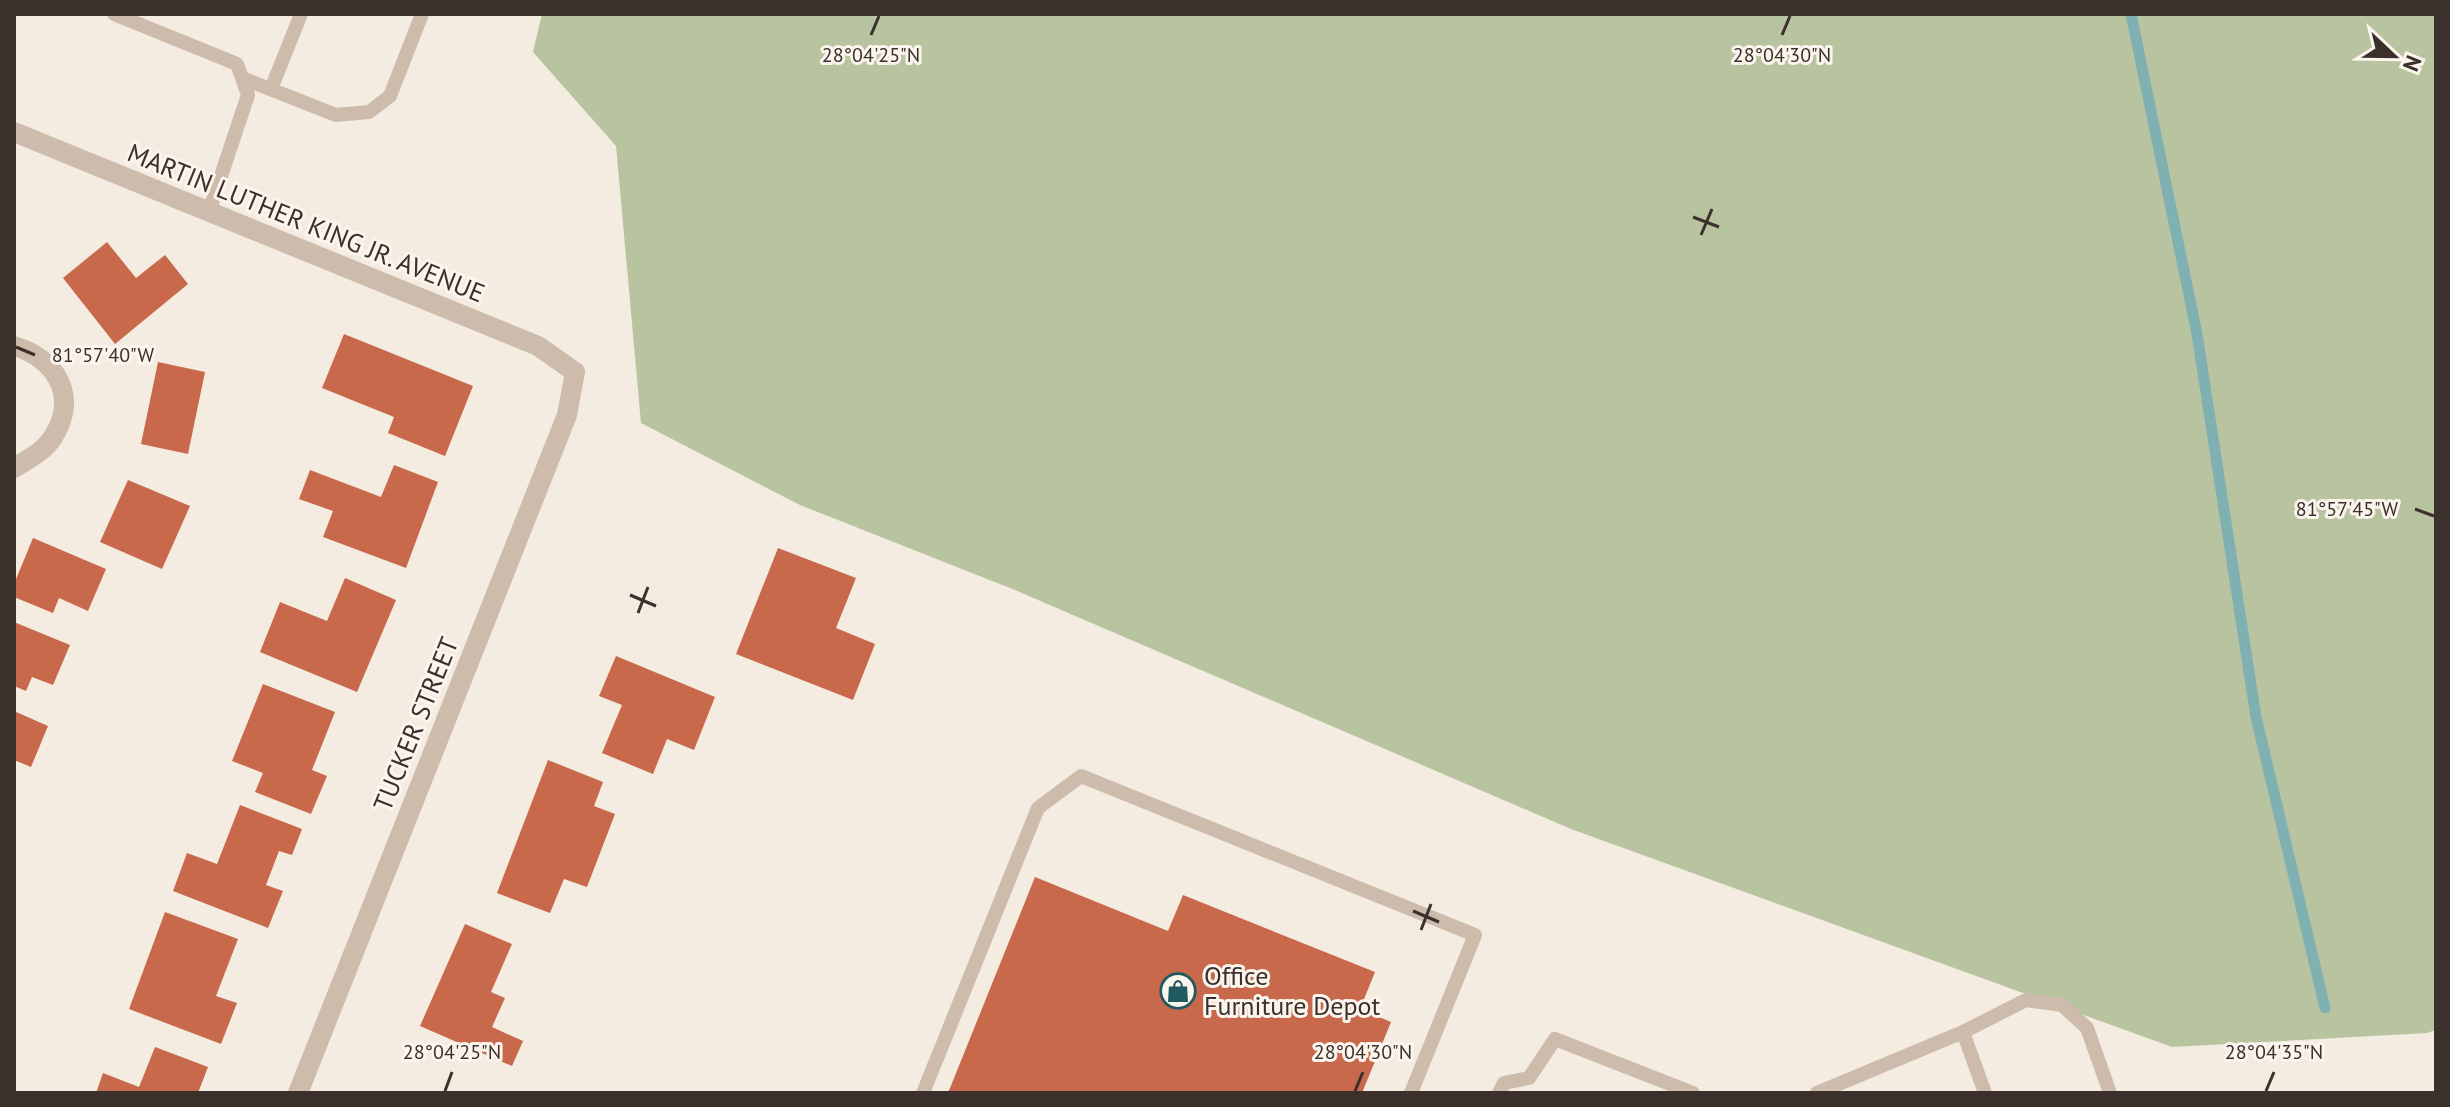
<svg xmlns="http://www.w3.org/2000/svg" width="2450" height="1107" font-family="'PT Sans',sans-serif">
<rect width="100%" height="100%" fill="#f4ebe1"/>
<!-- green -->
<path fill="#b8c4a0" d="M542,14H2436V1030L2427,1033L2172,1047L1571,829L1015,590L800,505L641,423L616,146L533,52Z"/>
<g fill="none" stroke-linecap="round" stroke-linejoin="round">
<!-- stream -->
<path stroke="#7fb0b2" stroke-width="11" d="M2131,14L2197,334L2256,717L2325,1008"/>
</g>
<!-- building -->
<path fill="#c8694b" d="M107,242L136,278L165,255L188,284L115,344L63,278Z
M344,334L473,386L445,456L388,433L394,417L322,388Z
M158,362L205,372L188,454L141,444Z
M394,465L438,482L406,568L323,537L333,511L299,499L310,470L381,497Z
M128,480L190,506L162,569L100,542Z
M33,538L106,569L88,611L59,598L53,613L14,597V584Z
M778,548L856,578L836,628L875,644L853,700L736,654Z
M345,578L396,600L357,692L260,652L280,602L327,621Z
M14,622L70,645L53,685L32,677L26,691L14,686Z
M616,656L715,697L694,750L667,739L653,774L602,753L622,705L599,696Z
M263,684L335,712L312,770L327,776L311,814L255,792L263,773L232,761Z
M14,711L48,726L31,767L14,760Z
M548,760L603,782L594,806L615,814L587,887L564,879L550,913L497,893Z
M240,805L302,829L292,855L279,851L266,885L283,891L268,928L173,891L187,853L217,864Z
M1035,877L1168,931L1183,895L1375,972L1360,1009L1391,1022L1362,1093H948Z
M165,912L238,939L216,996L237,1003L221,1044L129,1009Z
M465,924L512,944L491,992L505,998L492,1027L523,1041L512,1066L420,1026Z
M155,1047L208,1067L198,1093H96L103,1073L139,1087Z"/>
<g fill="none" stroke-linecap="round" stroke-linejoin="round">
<!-- service -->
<path stroke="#cdbbac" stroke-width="14" d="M114,14L237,64L248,95L209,212
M242,78L336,115L369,112L390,96L422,14
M271,89L301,14
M923,1093L1038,808L1081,776L1475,935L1411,1093
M1499,1093L1504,1083L1529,1078L1555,1039L1693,1093
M1817,1093L1963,1032
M1985,1093L1963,1032L2026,1000L2062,1005L2087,1028L2110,1093"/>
<!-- minor -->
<path stroke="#cdbbac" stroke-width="20" d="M14,132L538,346L575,372L567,415L298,1093
M14,346C56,358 79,397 53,437C44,452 28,459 14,468"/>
</g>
<!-- ticks -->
<path fill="none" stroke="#3b302b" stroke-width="3" d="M871,35L879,16M1782,35L1790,16M1693,217L1719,227M1701,235L1712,209M16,347L35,355M2415,509L2434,516M630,595L656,606M638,613L648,587M1413,911L1439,922M1421,930L1431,904M445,1091L452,1072M1355,1091L1363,1072M2266,1091L2274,1072"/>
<!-- icons -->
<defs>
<symbol id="shop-ring" viewBox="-11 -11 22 22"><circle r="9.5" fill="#fbf5ee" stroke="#1f5a5e" stroke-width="1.5"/><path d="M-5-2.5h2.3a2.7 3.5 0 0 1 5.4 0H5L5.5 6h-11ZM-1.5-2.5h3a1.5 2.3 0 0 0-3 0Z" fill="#1f5a5e"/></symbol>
</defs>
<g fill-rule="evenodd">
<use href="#shop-ring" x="1158" y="971" width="40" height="40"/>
</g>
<g text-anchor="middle" stroke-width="6" stroke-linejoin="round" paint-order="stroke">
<!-- street labels -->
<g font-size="26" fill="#3b302b" stroke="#fbf5ee">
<text transform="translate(306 223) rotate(22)" y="9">MARTIN LUTHER KING JR. AVENUE</text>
<text transform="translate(416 724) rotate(-68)" y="9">TUCKER STREET</text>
</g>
<!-- poi labels -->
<g font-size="26" fill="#3b302b" stroke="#fbf5ee" text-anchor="start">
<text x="1204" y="985">Office<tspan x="1204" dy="30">Furniture Depot</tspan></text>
</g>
</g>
<g font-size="20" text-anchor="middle" fill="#3b302b" stroke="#fbf5ee" stroke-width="6" stroke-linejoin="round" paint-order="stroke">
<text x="871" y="62">28°04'25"N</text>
<text x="1782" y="62">28°04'30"N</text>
<text x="103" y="362">81°57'40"W</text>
<text x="2347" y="516">81°57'45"W</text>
<text x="452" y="1059">28°04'25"N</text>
<text x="1363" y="1059">28°04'30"N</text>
<text x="2274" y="1059">28°04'35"N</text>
</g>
<!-- border -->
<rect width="2450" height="1107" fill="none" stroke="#3b302b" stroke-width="32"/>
<!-- north arrow -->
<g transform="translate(2394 56) rotate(112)" stroke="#fbf5ee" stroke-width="6" paint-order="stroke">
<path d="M0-6L14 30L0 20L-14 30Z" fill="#3b302b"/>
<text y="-12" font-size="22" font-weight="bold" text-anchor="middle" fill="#3b302b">N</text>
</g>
</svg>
